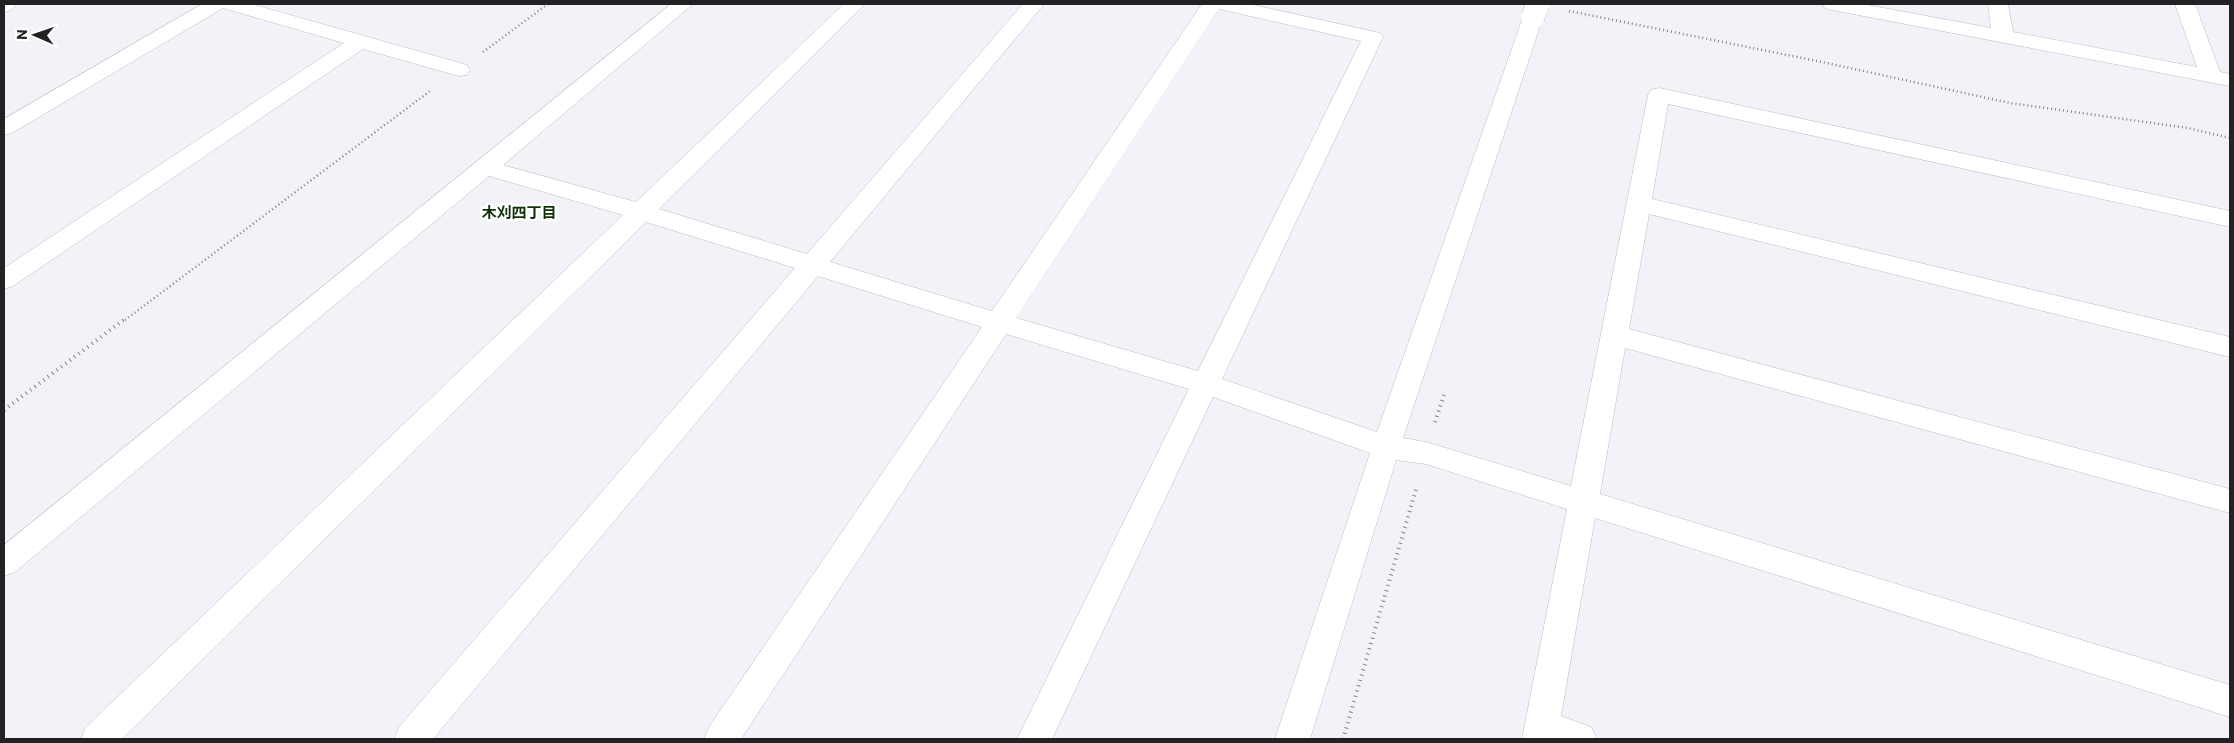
<svg xmlns="http://www.w3.org/2000/svg" width="2234" height="743" font-family="Commissioner,'Noto Sans JP',sans-serif">
<rect width="100%" height="100%" fill="#f2f2f9"/>
<g fill="none" stroke-linecap="round" stroke-linejoin="round">
<defs>
<path id="minor" d="M4,4H17L11,10L4,12Z
M202,4H251L467,65L470,70L467,75L459,76L363,49L13,286L4,289V268L344,43L223,8L12,133L4,135V119Z
M671,4H693L503,165L636,202L844,4H865L659,209L807,254L1023,4H1044L830,262L992,311L1202,4H1249L1380,33L1383,37L1222,379L1377,432L1523,17L1526,13L1533,11L1540,13L1543,17L1403,438L1426,442L1571,486L1648,95L1651,90L1659,88L2230,211V227L1668,104L1652,199L2230,337V357L1649,214L1629,329L2230,489V513L1625,348L1600,494L2230,685V717L1595,518L1561,716L1591,727L1597,739H1522L1567,509L1426,464L1396,460L1310,739H1275L1370,453L1213,397L1052,739H1017L1189,389L1006,334L741,739H704L709,727L982,327L818,276L433,739H394L399,727L795,268L646,222L122,739H81L86,727L623,215L489,176L15,572L4,576V545ZM1219,9L1361,41L1198,371L1016,318Z
M1822,4H1862L1991,28L1988,4H2008L2013,32L2197,67L2175,4H2195L2220,72L2230,74V86L1832,10L1825,8Z"/>
</defs>
<!-- minor casing -->
<use href="#minor" stroke="#bcbdc3" stroke-width="1"/>
<!-- path-far1 -->
<path stroke="#838388" stroke-width="2.5" stroke-dasharray="1 3" stroke-linecap="butt" d="M1569,11L1822,62L2010,103L2188,128L2230,138
M483,52L548,4
M125,320L430,91"/>
<!-- path -->
<path stroke="#838388" stroke-width="4" stroke-dasharray="1 4.5" stroke-linecap="butt" d="M4,410L126,318
M1435,422L1444,395
M1343,739L1417,486"/>
<!-- minor -->
<use href="#minor" fill="#fff" fill-rule="evenodd"/>
<defs>
<path id="minor-bridge" d="M1533,17L1538,4"/>
</defs>
<!-- minor-bridge casing -->
<use href="#minor-bridge" stroke="#bcbdc3" stroke-width="24" stroke-linecap="butt"/>
<!-- minor-bridge -->
<use href="#minor-bridge" stroke="#fff" stroke-width="23"/>
</g>
<g text-anchor="middle" stroke-width="5" stroke-linejoin="round" paint-order="stroke">
<!-- neighbourhood labels -->
<g font-size="15" font-weight="bold" fill="#0f3207" stroke="#fff">
<text x="519" y="218">木刈四丁目</text>
</g>
</g>
<!-- border -->
<rect width="2234" height="743" fill="none" stroke="#222225" stroke-width="10"/>
<!-- north arrow -->
<g transform="translate(35 35) rotate(272)" stroke="#ffffff" stroke-width="4" paint-order="stroke">
<path d="M0-4L9 19L0 12L-9 19Z" fill="#222225"/>
<text y="-8" font-size="14" font-weight="bold" text-anchor="middle" fill="#222225">N</text>
</g>
</svg>
